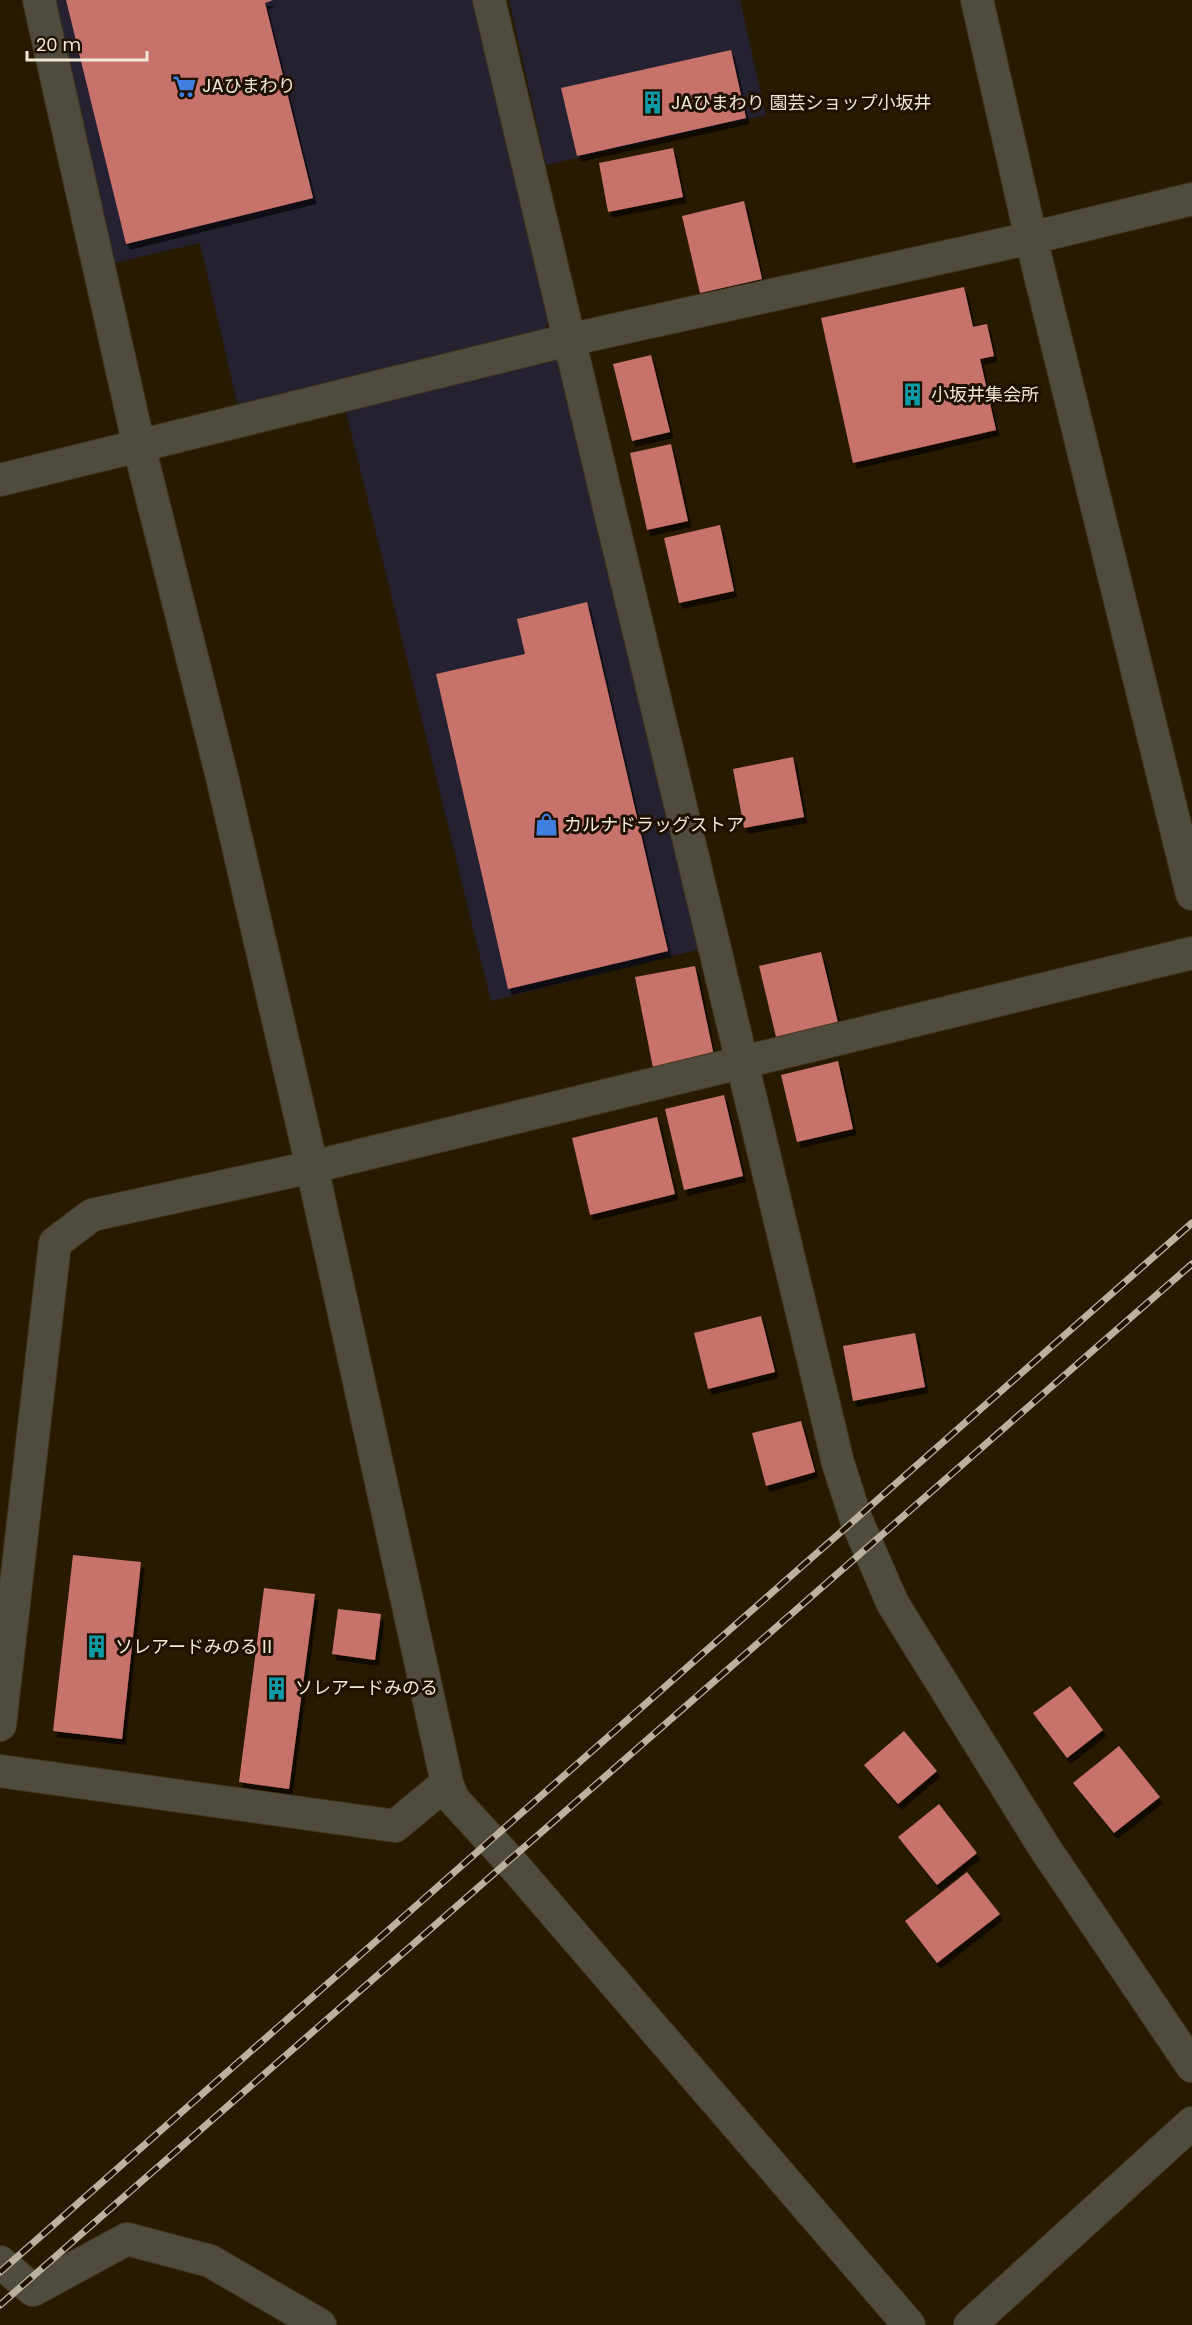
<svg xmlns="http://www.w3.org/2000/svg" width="1192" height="2325" font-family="Poppins,'Noto Sans JP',sans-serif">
<defs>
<filter id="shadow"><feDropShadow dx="3.5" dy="6" stdDeviation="0" flood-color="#0009"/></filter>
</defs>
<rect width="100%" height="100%" fill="#271a00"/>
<!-- commercial -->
<path fill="#252131" d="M53,0H475L550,319L541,334L238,407L200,243L114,263Z
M509,0H740L766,115L546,165Z
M557,359L701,949L491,1001L346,411Z"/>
<!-- building -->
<path fill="#c8726c" filter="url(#shadow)" d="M66,0H273L265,3L313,198L126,244Z
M731,50L746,118L577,156L561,88Z
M673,148L683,197L608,212L599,163Z
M744,201L762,279L700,293L682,216Z
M964,287L973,327L987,324L994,356L980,359L996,430L853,463L821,318Z
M651,355L670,432L632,441L613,364Z
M671,444L688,521L647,530L630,453Z
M720,525L734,591L679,603L664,538Z
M587,602L668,951L508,989L436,674L525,654L517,619Z
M793,757L804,817L744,828L733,769Z
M821,952L839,1027L777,1041L759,966Z
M695,966L714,1056L653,1068L635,977Z
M838,1061L853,1129L797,1142L781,1075Z
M724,1095L743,1176L684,1190L665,1109Z
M657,1117L675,1194L590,1215L572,1138Z
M761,1316L775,1372L708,1389L694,1333Z
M915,1333L925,1387L853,1401L843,1346Z
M801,1421L815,1472L766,1486L752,1433Z
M73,1555L141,1562L122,1739L53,1731Z
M264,1588L315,1594L289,1789L239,1782Z
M338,1609L381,1614L375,1660L332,1654Z
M1070,1686L1103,1730L1067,1758L1033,1713Z
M904,1731L937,1771L898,1804L864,1765Z
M1119,1746L1160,1797L1114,1833L1073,1783Z
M939,1804L977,1853L937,1885L898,1837Z
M967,1872L1000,1914L937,1963L905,1921Z"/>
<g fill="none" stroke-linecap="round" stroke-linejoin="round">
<defs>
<path id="minor" d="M39,0L139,446L223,781L312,1167L447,1783L453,1799L509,1860L909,2325
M489,0C604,488 720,975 838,1463L856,1519L893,1604L1044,1847L1192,2066
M977,0L1031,238L1192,894
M0,480L568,340L1031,238L1192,199
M0,1725L55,1243L92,1215L312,1167L1192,953
M0,1771L395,1826L447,1783
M0,2262L33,2290L127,2239L210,2261L320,2325
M970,2325L1192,2123"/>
</defs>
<!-- minor casing -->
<use href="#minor" stroke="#43371e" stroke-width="34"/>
<!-- minor -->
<use href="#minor" stroke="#4f4b3e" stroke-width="32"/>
<defs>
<path id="rail" d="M0,2272L1192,1223
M0,2305L1192,1264"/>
</defs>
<!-- rail casing -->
<use href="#rail" stroke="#bab19e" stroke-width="7"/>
<!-- rail -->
<use href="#rail" stroke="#1e1100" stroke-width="4.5" stroke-dasharray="14" stroke-linecap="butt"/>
</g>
<!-- icons -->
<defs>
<symbol id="supermarket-bare" viewBox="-9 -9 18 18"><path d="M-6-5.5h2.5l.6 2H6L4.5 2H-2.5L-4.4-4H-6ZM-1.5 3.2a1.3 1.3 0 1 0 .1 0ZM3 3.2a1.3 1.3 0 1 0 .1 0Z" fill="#3f7fe0" stroke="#1e1100" stroke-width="2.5" paint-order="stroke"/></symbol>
<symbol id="building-bare" viewBox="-9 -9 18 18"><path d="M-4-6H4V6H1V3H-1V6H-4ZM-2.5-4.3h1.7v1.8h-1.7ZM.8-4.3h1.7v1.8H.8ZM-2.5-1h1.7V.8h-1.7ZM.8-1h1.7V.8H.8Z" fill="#0f9aa8" stroke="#1e1100" stroke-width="2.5" paint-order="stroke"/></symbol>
<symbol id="shop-bare" viewBox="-9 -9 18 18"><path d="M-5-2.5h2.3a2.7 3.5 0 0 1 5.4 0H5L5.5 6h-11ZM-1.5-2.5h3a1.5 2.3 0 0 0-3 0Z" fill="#3f7fe0" stroke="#1e1100" stroke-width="2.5" paint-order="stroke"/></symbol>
</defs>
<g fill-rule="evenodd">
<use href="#supermarket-bare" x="168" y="70" width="33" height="33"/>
<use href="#building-bare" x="636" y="86" width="33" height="33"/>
<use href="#building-bare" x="896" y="378" width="33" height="33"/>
<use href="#shop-bare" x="530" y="808" width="33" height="33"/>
<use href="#building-bare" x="80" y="1630" width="33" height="33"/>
<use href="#building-bare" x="260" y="1672" width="33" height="33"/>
</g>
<g text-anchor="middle" stroke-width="6" stroke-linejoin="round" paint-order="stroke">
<!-- poi labels -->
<g font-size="18" fill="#f0e8d7" stroke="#1e1100" text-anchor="start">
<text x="202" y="92">JAひまわり</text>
<text x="671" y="109">JAひまわり 園芸ショップ小坂井</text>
<text x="931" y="401">小坂井集会所</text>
<text x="564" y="831">カルナドラッグストア</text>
<text x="115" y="1653">ソレアードみのるⅡ</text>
<text x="295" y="1694">ソレアードみのる</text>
</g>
</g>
<!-- scale -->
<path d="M27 51v9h120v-9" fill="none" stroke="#f0e8d7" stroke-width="3"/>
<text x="36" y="51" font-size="18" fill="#f0e8d7" stroke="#1e1100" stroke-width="4.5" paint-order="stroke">20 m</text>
</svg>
